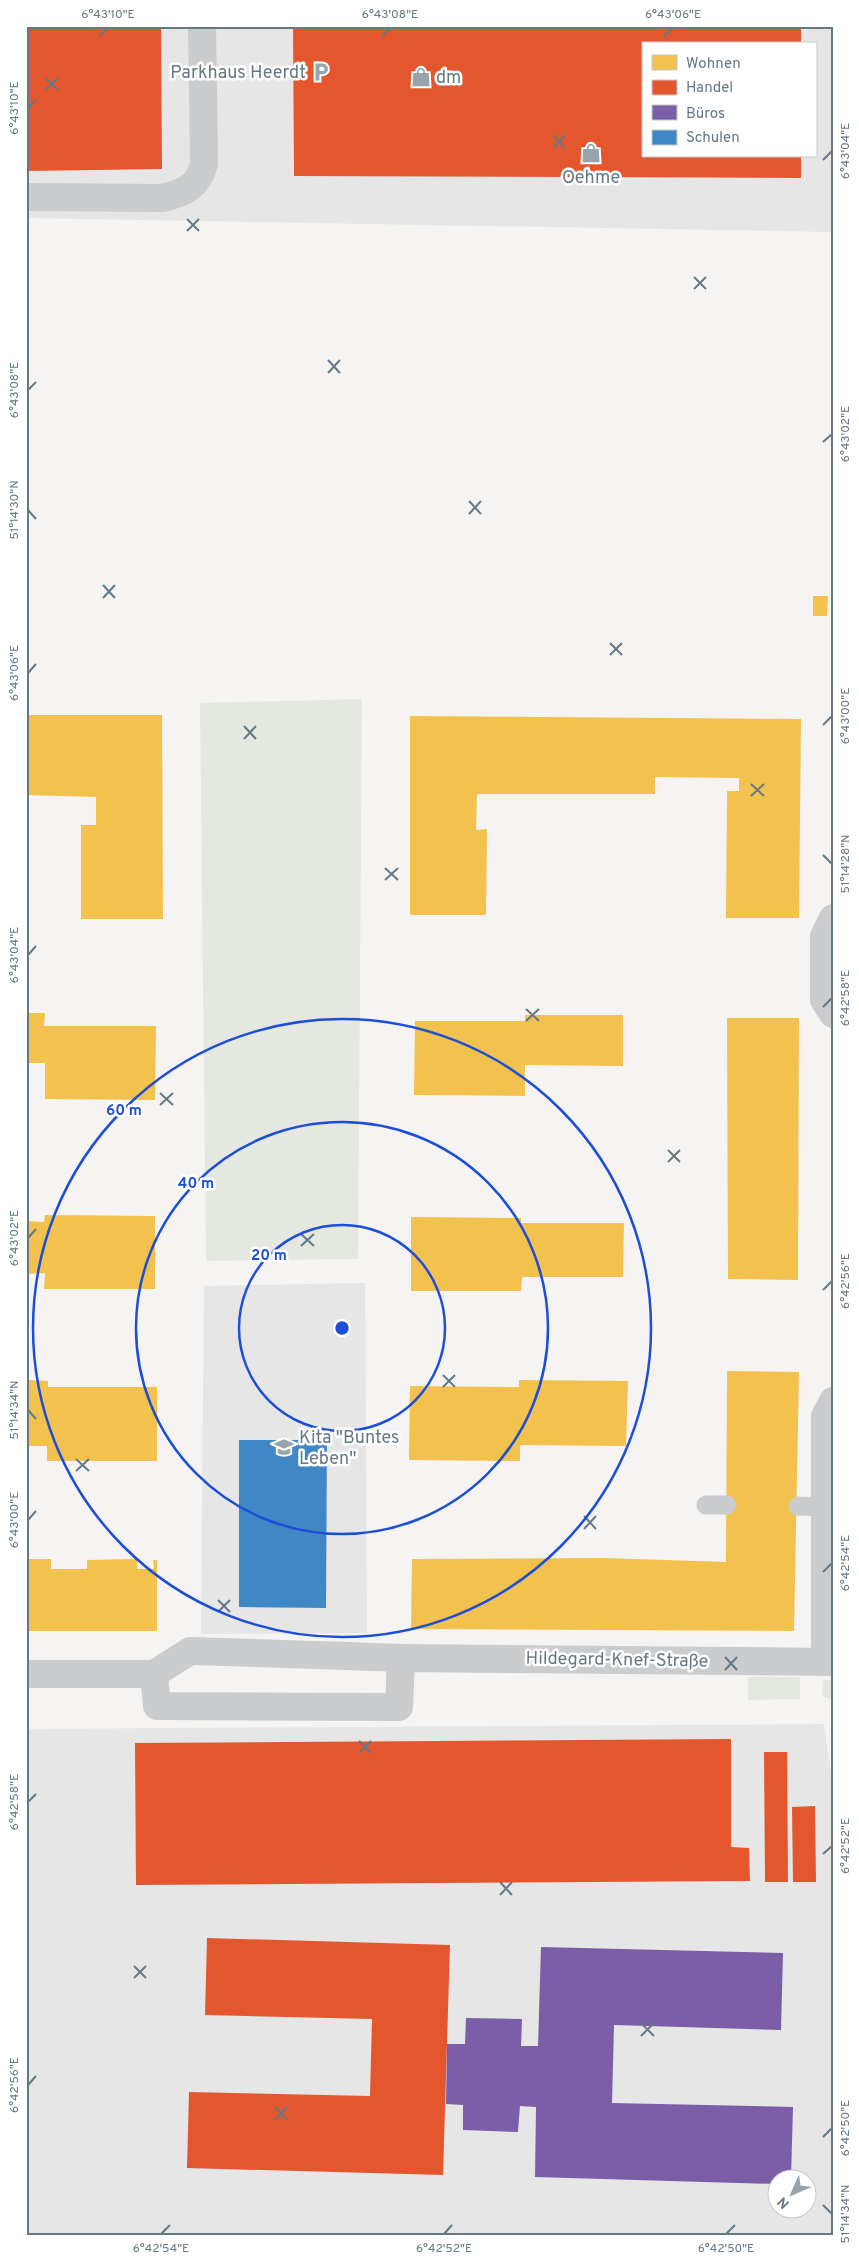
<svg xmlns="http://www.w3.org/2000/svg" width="859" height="2261" font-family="Overpass,sans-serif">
<rect width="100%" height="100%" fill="#f5f4f3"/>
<!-- built -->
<path fill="#e5e6e5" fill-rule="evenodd" d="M26,26H833V232L26,218ZM643,44H815V156H643Z
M365,1283L367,1633L201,1634L204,1286Z
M824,1724L833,1788V2235H101L26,2233V1729ZM776,2178H806V2208H776Z"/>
<!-- green -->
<path fill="#e5e7e1" d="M362,699L358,1259L206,1261L200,703Z
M748,1677H800V1699L748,1700Z
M823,1680H833V1700L822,1696Z"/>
<!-- homes -->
<path fill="#f2c14e" d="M813,596H828L827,616H813Z
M26,715H162L163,919H81V825H96V797L26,795Z
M410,716L801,719L799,918H726L727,791H739V778L655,777V794H477L476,830L487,829L486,915H410Z
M26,1013H45L44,1026H156L155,1100L45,1099V1063H26Z
M525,1015H623V1066L525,1065V1096L414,1095L415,1021H525Z
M727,1018H799L798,1280L728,1279Z
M45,1215L155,1216V1289H44L45,1273L26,1274V1221L44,1222Z
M411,1217L521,1218V1223H624L623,1277H522L521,1291H411Z
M727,1371L799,1372L794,1631L411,1629L412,1559L604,1558L726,1562Z
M26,1380L48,1381V1387H157V1461H47V1446H26Z
M519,1380L628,1381L626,1446L520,1445V1461L409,1460L410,1386L519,1387Z
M26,1559H51V1569H87V1560L137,1559V1569H154L153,1560H157V1631H26Z"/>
<!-- shops -->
<path fill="#e4572e" d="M26,26H161L162,169L26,171Z
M293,26H801V44H643V156H801V178L294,176Z
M731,1739V1847L749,1848L750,1881L136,1885L135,1743Z
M764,1752H787L788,1882H765Z
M815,1806L816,1882H793L792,1807Z
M207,1938L450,1945L443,2175L187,2168L189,2092L370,2096L372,2019L205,2015Z"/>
<!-- offices -->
<path fill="#7b5ea7" d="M541,1947L783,1953L781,2030L614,2025L612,2103L793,2107L791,2178H776V2184L535,2177L536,2107L520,2106L518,2132L463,2130V2105L446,2104L447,2044H465L466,2018L522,2019L521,2046H538Z"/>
<!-- schools -->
<path fill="#3f88c5" d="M239,1440H327L326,1608L239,1607Z"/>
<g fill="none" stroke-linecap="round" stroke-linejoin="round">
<!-- service -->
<path stroke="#cacccd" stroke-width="19" d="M706,1505H727
M798,1506L825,1507"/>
<!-- pedestrian -->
<path stroke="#cacccd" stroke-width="28" d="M347,1656L401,1658
M825,1661V1416L833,1401"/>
<!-- minor -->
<path stroke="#cacccd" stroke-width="28" d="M26,197L162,198C184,193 198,187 204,164L202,26
M833,918L824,936V1000L833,1014
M347,1656L190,1651L154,1674L157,1706L399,1707L401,1658L833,1662
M26,1674H154"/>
</g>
<!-- ticks -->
<path fill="none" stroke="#647984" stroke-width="2" d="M99,36L108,28M382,36L390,28M664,36L673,28M45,78L58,90M45,90L58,78M28,108L36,99M553,135L565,148M553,148L565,135M823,160L832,151M187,219L199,231M187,231L199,219M694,277L706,289M694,289L706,277M328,360L340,373M328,373L340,360M28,390L36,382M823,442L832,434M469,501L481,514M28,510L36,519M469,514L481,501M103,585L115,598M103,598L115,585M610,643L622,655M610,655L622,643M28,673L36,664M823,725L832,716M244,726L256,739M244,739L256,726M751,784L764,796M751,796L764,784M823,855L832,864M385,868L398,880M385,880L398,868M28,955L36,946M823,1007L832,998M526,1009L539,1021M526,1021L539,1009M160,1093L173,1105M160,1105L173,1093M668,1150L680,1162M668,1162L680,1150M301,1234L314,1246M28,1238L36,1229M301,1246L314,1234M823,1290L832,1281M443,1375L455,1387M443,1387L455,1375M28,1410L36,1419M76,1459L89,1471M76,1471L89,1459M584,1516L596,1529M28,1520L36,1511M584,1529L596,1516M823,1572L832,1563M218,1600L230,1612M218,1612L230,1600M725,1657L737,1670M725,1670L737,1657M359,1741L371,1753M359,1753L371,1741M28,1802L36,1794M823,1854L832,1846M500,1882L512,1895M500,1895L512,1882M134,1966L146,1978M134,1978L146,1966M641,2023L654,2036M641,2036L654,2023M28,2085L36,2076M275,2107L287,2120M275,2120L287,2107M823,2137L832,2128M823,2205L832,2214M161,2234L170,2225M444,2234L452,2225M726,2234L735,2225"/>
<!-- distance rings -->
<g fill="none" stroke="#1d4ed8" stroke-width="2.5">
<circle cx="342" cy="1328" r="103"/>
<circle cx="342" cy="1328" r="206"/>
<circle cx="342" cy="1328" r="309"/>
</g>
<!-- icons -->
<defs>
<symbol id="parking-bare" viewBox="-9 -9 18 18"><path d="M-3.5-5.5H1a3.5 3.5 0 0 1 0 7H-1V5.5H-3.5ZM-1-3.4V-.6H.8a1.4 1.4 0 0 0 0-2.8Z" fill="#97a4ab" stroke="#fff" stroke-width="2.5" paint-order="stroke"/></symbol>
<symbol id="shop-bare" viewBox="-9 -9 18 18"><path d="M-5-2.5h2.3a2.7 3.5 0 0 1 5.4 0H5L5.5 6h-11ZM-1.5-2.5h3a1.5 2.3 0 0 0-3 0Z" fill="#97a4ab" stroke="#fff" stroke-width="2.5" paint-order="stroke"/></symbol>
<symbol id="school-bare" viewBox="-9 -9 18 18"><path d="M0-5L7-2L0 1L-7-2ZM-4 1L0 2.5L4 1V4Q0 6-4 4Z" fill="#97a4ab" stroke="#fff" stroke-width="2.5" paint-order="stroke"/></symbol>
</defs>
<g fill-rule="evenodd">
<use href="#parking-bare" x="307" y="58" width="28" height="28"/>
<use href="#shop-bare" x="407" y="63" width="28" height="28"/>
<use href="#shop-bare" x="577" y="139" width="28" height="28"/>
<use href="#school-bare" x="270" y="1433" width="28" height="28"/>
</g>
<g text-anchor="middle" stroke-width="5" stroke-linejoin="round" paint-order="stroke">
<!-- poi labels -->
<g font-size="18" fill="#647984" stroke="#fff" text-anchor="start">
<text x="306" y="78" text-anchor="end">Parkhaus Heerdt</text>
<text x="436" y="83">dm</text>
<text x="591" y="183" text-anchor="middle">Oehme</text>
<text x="299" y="1443">Kita "Buntes<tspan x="299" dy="21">Leben"</tspan></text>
</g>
<!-- street labels -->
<g font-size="18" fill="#647984" stroke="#fff">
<text transform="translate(617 1659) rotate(1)" y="6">Hildegard-Knef-Straße</text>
</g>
</g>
<circle cx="342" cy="1328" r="8" fill="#1d4ed8" stroke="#fff" stroke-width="2.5"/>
<g font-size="15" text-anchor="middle" font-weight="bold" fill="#1d4ed8" stroke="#fff" stroke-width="5" stroke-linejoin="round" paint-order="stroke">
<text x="124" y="1115">60 m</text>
<text x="196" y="1188">40 m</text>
<text x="269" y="1260">20 m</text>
</g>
<!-- border -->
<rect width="859" height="2261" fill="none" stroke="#ffffff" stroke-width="55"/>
<!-- legend -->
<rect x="642" y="42" width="175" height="115" fill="#ffffff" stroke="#c1c9ce"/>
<rect x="652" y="55" width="25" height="15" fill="#f2c14e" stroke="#c1c9ce"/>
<text x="686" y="68" font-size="15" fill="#647984">Wohnen</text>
<rect x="652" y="80" width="25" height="15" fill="#e4572e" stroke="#c1c9ce"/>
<text x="686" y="92" font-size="15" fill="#647984">Handel</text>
<rect x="652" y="105" width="25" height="15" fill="#7b5ea7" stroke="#c1c9ce"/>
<text x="686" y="118" font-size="15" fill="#647984">Büros</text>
<rect x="652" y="130" width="25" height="15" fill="#3f88c5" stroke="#c1c9ce"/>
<text x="686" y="142" font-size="15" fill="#647984">Schulen</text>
<!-- north arrow -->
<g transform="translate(792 2194) rotate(225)"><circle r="24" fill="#ffffff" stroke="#c1c9ce"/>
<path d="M0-4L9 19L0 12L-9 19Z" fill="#97a4ab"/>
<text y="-8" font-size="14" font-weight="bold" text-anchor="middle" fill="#647984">N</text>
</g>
<rect x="28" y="28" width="804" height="2206" fill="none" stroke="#647984" stroke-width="2"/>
<g font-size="12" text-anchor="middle" fill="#647984">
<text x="108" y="18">6°43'10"E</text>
<text x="390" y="18">6°43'08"E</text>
<text x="673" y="18">6°43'06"E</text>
<text transform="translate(14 108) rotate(-90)" y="4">6°43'10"E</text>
<text transform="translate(845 151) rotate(-90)" y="4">6°43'04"E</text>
<text transform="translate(14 390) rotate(-90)" y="4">6°43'08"E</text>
<text transform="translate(845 434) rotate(-90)" y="4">6°43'02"E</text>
<text transform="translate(14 510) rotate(-90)" y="4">51°14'30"N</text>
<text transform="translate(14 673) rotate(-90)" y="4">6°43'06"E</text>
<text transform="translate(845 716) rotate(-90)" y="4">6°43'00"E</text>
<text transform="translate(845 864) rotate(-90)" y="4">51°14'28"N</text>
<text transform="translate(14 955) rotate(-90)" y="4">6°43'04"E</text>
<text transform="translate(845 998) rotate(-90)" y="4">6°42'58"E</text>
<text transform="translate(14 1238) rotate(-90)" y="4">6°43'02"E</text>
<text transform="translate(845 1281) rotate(-90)" y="4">6°42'56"E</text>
<text transform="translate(14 1410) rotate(-90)" y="4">51°14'34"N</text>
<text transform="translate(14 1520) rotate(-90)" y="4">6°43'00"E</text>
<text transform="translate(845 1563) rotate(-90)" y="4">6°42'54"E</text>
<text transform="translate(14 1802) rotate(-90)" y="4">6°42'58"E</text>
<text transform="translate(845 1846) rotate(-90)" y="4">6°42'52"E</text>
<text transform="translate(14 2085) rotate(-90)" y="4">6°42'56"E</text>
<text transform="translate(845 2128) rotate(-90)" y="4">6°42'50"E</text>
<text transform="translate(845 2214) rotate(-90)" y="4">51°14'34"N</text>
<text x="161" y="2252">6°42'54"E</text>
<text x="444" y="2252">6°42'52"E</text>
<text x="726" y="2252">6°42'50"E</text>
</g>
</svg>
